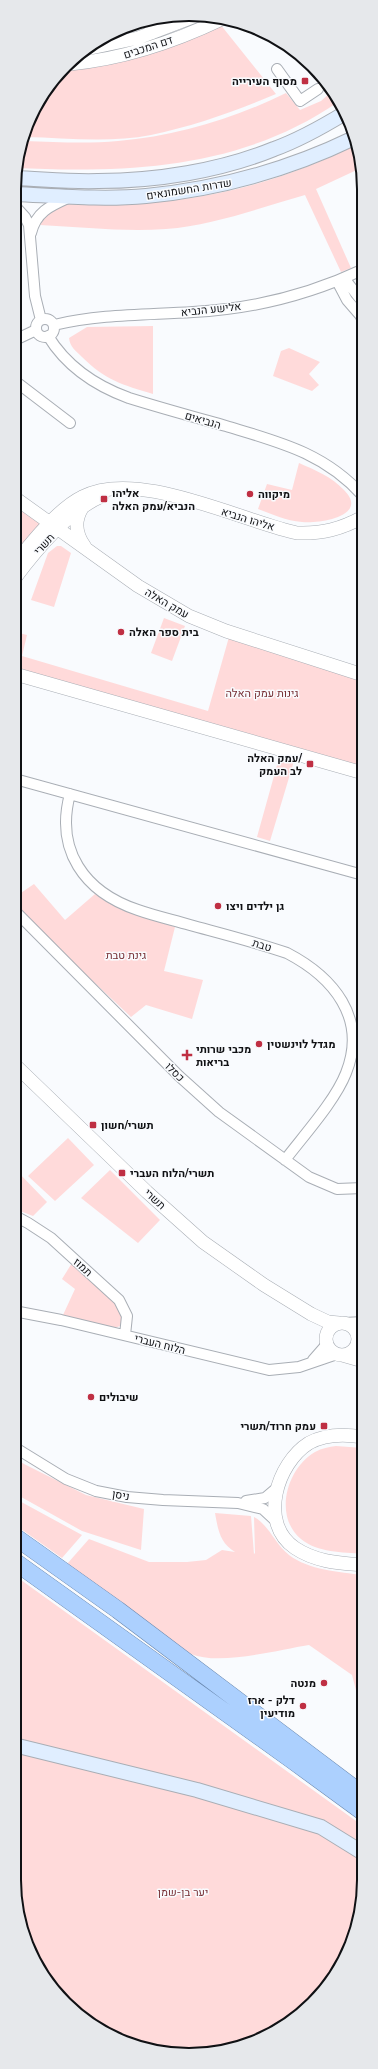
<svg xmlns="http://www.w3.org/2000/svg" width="378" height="2069" font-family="Mulish,Heebo,sans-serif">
<rect width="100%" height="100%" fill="#f9fbfe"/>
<!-- green -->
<path fill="#ffdada" d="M220,24L276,94C236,111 194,126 151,135C110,143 66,138 25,137L37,102L47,90H52V85L67,68Z
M331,92L338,102C241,169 128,173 15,168L24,141C56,142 87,144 118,141C177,136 233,119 286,93L300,110L321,101Z
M356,145L361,168L316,189L351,268L341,272L305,195C259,208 214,225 166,229C124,232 82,227 40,225C47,214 54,207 67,204C173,208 261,192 356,145Z
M153,326V394C123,385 105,380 82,357C76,351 70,347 69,338L87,327Z
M289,348L320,362L309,374L319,385L312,391L273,376L281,351Z
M299,463C315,470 332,477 344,490C370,516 319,524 302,522C286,521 272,514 258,509L267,484L292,490Z
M15,505L47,527L22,551L15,547Z
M57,546H61L71,553L54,607L31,600L48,553Z
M164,618L185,626L172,661L151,653Z
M15,632L27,635L22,656L208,711L229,637L363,681V767L15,668Z
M279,758L294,761L270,841L257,837Z
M34,884L65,920L95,894C119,912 147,918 175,927L164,971L203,980L192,1019L146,1005L131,1017L15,908V897Z
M68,1138L94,1165L55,1201L28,1176Z
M15,1169L47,1202L33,1216L15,1209Z
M110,1170L160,1220L138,1243L81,1198Z
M72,1263C83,1273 133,1310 120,1326L115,1328L63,1315L75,1289L62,1279Z
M336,1446L363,1448V1554C342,1552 318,1553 301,1539C273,1516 287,1468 315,1452C322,1448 329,1447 336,1446Z
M14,1457L24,1464L86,1495L144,1509L141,1550L82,1531L14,1493Z
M14,1498L82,1535L62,1558L14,1524Z
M215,1513L251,1516L254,1554L255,1553L254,1517C269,1525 275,1544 289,1555C309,1570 339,1572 363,1575V1717L352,1675L309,1645C277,1650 220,1666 191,1654L67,1564L89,1539L149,1562H187L206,1560L222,1550L235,1552C220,1543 218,1530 215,1513Z
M14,1575L363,1826V1903L346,1958L304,2012L245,2046L178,2055L122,2042L65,2004L27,1947L14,1880Z"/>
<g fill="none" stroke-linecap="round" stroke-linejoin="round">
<defs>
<path id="minor" d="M147,20L152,34
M277,69L300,101L318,89
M15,206L25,217L29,225L35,296L41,320
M31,233C36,212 50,206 68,198
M344,278L364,304
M337,281L347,300L360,315L364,322
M36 328a9 9 0 1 1 18 0a9 9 0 1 1-18 0Z
M54,325C100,314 146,315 193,312C252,309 311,294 364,269
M48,336C67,367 96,386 129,398C161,408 194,417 226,426C279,442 325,453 363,496
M15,340L36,330
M15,381L70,423
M15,779L363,875
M70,794C55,850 84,892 138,910C155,916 173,920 190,925C223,934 255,942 287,953C333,977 368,1018 346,1073C335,1101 304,1135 285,1160
M15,911L179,1076L219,1112L309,1177L337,1189L363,1188
M15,1216L28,1223L51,1238L119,1300L127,1316L125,1335
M14,1311L61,1320L269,1370L299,1367L337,1354
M344,1323L363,1322
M359,1338L363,1330
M313,1360L327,1344
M14,1447L66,1479L96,1491L127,1497L163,1500L238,1503L263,1509L277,1522
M246,1501L265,1498L278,1487"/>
<path id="tertiary" d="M86,49L138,38L193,17
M70,64C123,59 174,42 222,19
M15,498L138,586L189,616L226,631L363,675
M82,508C74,521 76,535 85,547
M15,563C31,543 59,508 82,497C137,468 238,520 297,533C322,534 341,529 363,517
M15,578C36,550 69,510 102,496
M15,674L363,773
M15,1065L147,1192L203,1242L264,1285L311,1314L328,1322L339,1323
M326 1339a16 16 0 1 1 32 0a16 16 0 1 1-32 0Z
M342,1355L363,1361
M363,1565C339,1563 316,1562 295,1548C258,1523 277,1463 309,1443C325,1434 345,1434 363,1437"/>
<path id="secondary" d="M15,178C43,179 70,182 98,181C156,181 220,171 274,149C299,140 322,127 345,113
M15,194C59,196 103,200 146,196C219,189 288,170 354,138
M14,1745L197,1790L321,1827L363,1853"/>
<path id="trunk" d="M14,1536L118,1610L363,1795
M14,1561L292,1760L363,1812"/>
</defs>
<!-- minor casing -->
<use href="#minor" stroke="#a9aeb5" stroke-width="12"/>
<!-- tertiary casing -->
<use href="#tertiary" stroke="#a9aeb5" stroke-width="14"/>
<!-- secondary casing -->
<use href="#secondary" stroke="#a9aeb5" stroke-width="16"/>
<!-- trunk casing -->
<use href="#trunk" stroke="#6886ac" stroke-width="18"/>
<!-- minor -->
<use href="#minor" stroke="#fff" stroke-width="10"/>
<!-- tertiary -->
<use href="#tertiary" stroke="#fff" stroke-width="13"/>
<!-- secondary -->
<use href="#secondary" stroke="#e0eeff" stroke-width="14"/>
<!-- trunk -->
<use href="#trunk" stroke="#acd0fe" stroke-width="17"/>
</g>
<!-- markers -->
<g fill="#bf2f43" stroke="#f9fbfe" stroke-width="1.5">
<rect x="301" y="77" width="8" height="8" rx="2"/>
<circle cx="250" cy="494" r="4"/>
<rect x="100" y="495" width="8" height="8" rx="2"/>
<circle cx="121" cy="632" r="4"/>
<rect x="306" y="760" width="8" height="8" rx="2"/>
<circle cx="218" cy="906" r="4"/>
<circle cx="259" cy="1044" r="4"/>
<path d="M185 1049h4v4h4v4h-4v4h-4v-4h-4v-4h4z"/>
<rect x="89" y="1121" width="8" height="8" rx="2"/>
<rect x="118" y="1169" width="8" height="8" rx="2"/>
<circle cx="91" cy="1397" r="4"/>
<rect x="320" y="1422" width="8" height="8" rx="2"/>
<circle cx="324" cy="1683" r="4"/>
<circle cx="303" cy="1706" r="4"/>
</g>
<g text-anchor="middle" stroke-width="3" stroke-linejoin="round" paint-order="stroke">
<!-- street labels -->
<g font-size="11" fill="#101114" stroke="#f9fbfe">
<text transform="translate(148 47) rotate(-18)" y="4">דם המכבים</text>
<text transform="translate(189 189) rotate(-9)" y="4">שדרות החשמונאים</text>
<text transform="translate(211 309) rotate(-6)" y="4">אלישע הנביא</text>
<text transform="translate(203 420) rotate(16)" y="4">הנביאים</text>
<text transform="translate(248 519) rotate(17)" y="4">אליהו הנביא</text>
<text transform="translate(44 544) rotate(-47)" y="4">תשרי</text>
<text transform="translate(167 603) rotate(30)" y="4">עמק האלה</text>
<text transform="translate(262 945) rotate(17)" y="4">טבת</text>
<text transform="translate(175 1072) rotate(44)" y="4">כסלו</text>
<text transform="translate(155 1199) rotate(43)" y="4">תשרי</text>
<text transform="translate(83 1267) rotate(42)" y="4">תמוז</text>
<text transform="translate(160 1344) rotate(14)" y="4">הלוח העברי</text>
<text transform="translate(121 1495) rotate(9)" y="4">ניסן</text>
</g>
<!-- poi labels -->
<g font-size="11" font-weight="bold" fill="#101114" stroke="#f9fbfe" text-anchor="start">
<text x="297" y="85" text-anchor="end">מסוף העירייה</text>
<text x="112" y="497">אליהו<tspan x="112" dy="13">הנביא/עמק האלה</tspan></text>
<text x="258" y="498">מיקווה</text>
<text x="129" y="636">בית ספר האלה</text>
<text x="302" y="762" text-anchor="end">עמק האלה/<tspan x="302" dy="13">לב העמק</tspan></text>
<text x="226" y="910">גן ילדים ויצו</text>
<text x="267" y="1048">מגדל לוינשטין</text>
<text x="196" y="1053">מכבי שרותי<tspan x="196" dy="13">בריאות</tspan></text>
<text x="101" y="1129">תשרי/חשון</text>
<text x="130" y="1177">תשרי/הלוח העברי</text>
<text x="99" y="1401">שיבולים</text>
<text x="316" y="1430" text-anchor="end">עמק חרוד/תשרי</text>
<text x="316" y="1687" text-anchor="end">מנטה</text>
<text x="295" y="1704" text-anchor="end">דלק - ארז<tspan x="295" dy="13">מודיעין</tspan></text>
</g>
<!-- park labels -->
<g font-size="11" fill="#773035" stroke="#f9fbfe">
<text x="262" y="697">גינות עמק האלה</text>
<text x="126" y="959">גינת טבת</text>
<text x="183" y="1896">יער בן-שמן</text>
</g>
</g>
<!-- crop -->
<path d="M0 0H378V2069H0ZM189 21H189A168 168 0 0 1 357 189V1880A168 168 0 0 1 189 2048H189A168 168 0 0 1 21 1880V189A168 168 0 0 1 189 21Z" fill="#e6e8eb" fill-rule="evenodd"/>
<path fill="none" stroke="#101114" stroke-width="2" d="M189 21H189A168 168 0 0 1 357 189V1880A168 168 0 0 1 189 2048H189A168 168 0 0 1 21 1880V189A168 168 0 0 1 189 21Z"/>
</svg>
